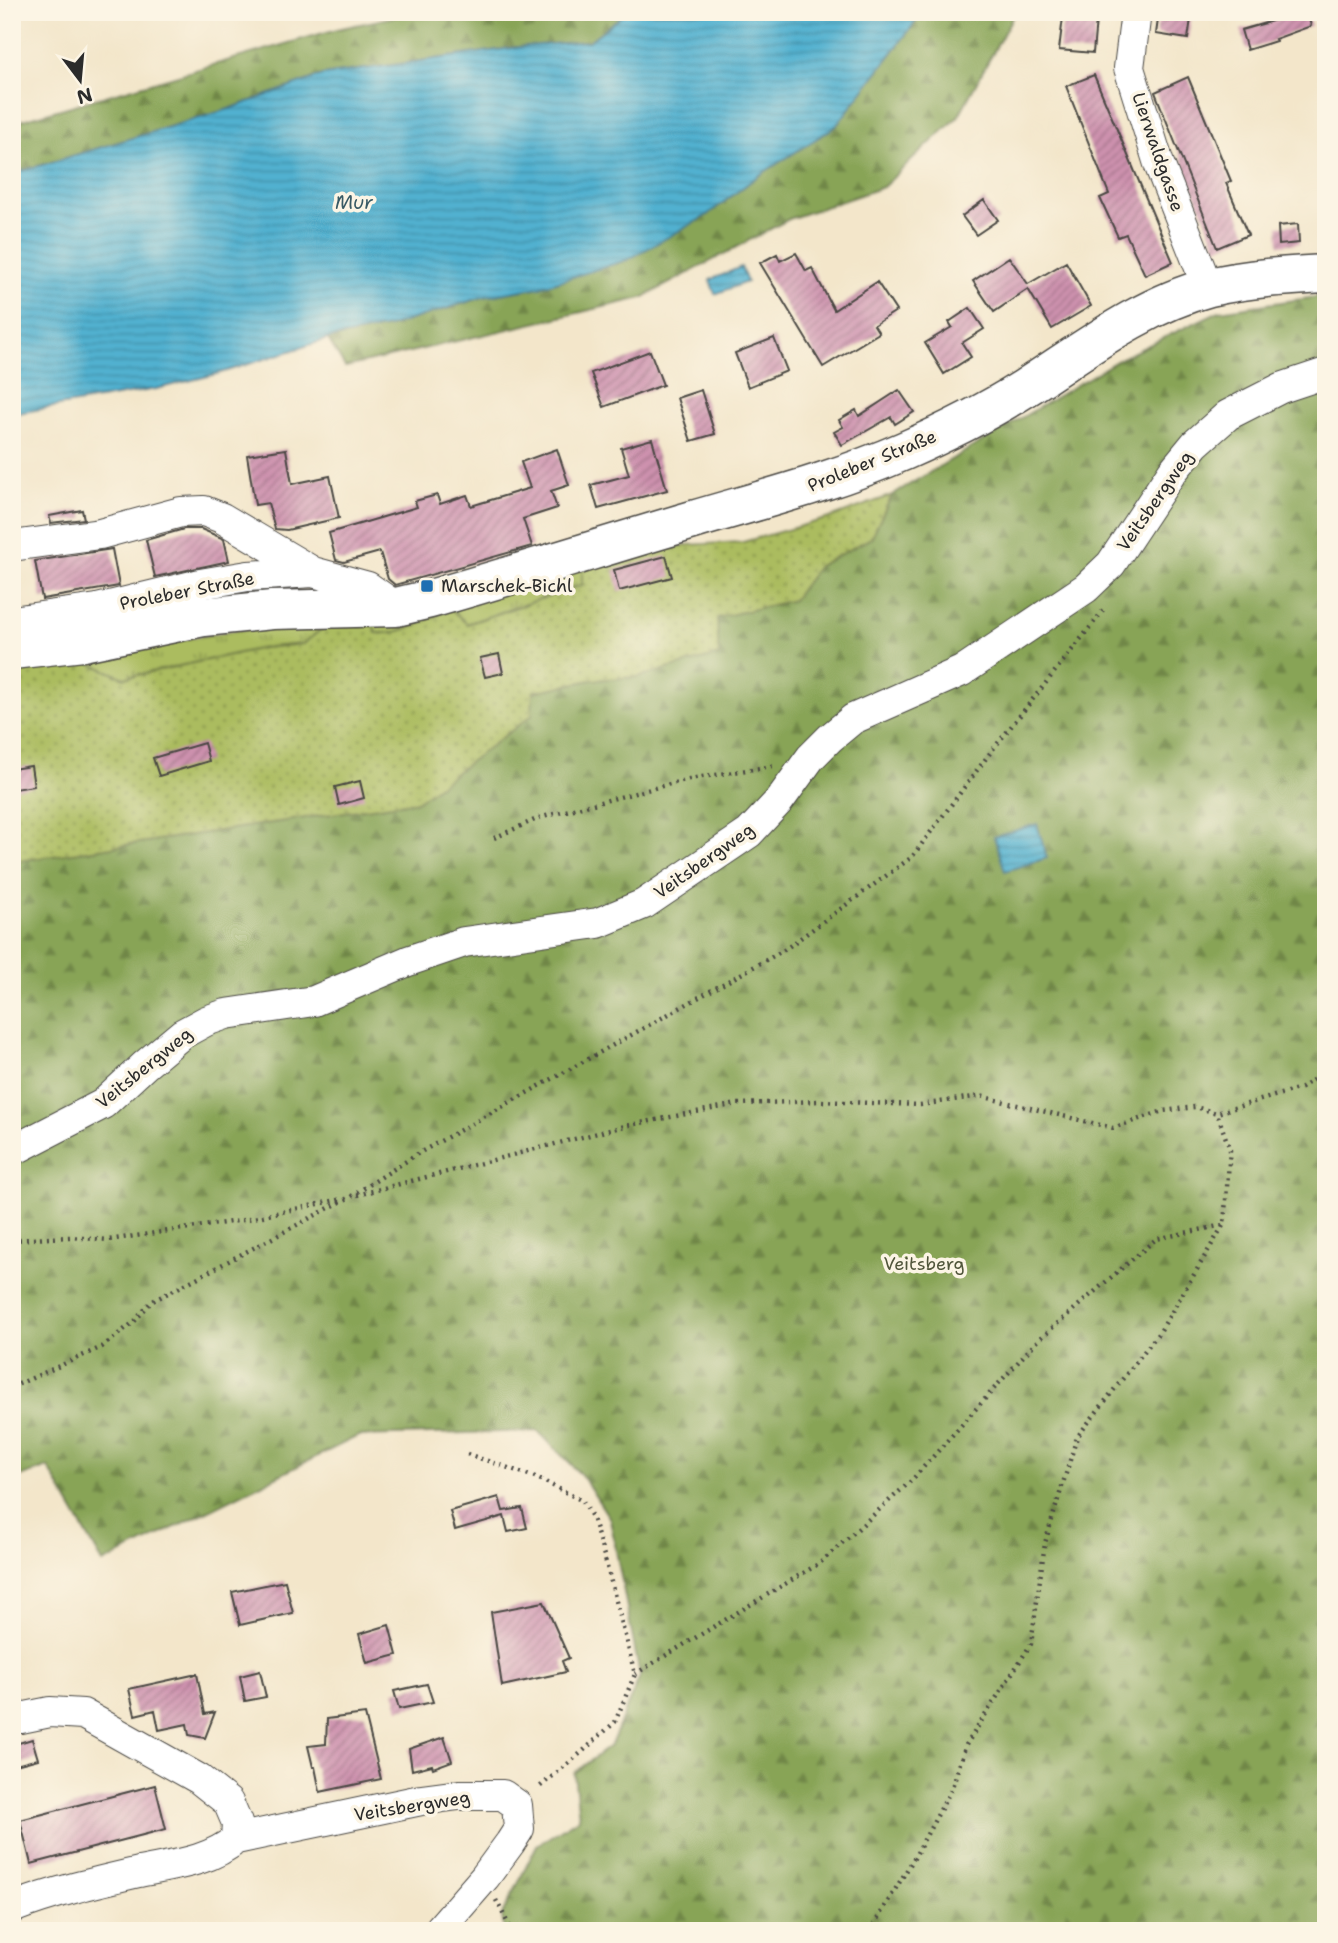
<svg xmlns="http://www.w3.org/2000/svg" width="1338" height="1943" font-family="'Shantell Sans',sans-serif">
<defs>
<pattern id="grass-tufts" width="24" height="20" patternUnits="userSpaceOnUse" patternTransform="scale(1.75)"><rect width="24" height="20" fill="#abbc5f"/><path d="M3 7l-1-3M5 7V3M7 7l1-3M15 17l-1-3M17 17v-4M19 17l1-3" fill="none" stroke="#8b994f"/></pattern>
<pattern id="forest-firs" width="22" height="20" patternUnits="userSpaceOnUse" patternTransform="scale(1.75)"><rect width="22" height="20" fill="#88a456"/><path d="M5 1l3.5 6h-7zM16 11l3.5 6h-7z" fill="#6f8647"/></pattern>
<pattern id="garden-dots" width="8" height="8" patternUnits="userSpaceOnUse" patternTransform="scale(1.75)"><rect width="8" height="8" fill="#abbc5f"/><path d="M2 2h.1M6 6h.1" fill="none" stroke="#8b994f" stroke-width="1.8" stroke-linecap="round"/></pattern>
<pattern id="water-rules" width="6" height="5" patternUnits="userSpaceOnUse" patternTransform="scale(1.75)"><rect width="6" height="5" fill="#51b1d0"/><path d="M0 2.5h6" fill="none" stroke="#4390a9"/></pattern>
<pattern id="building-hatch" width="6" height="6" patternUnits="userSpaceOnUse" patternTransform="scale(1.75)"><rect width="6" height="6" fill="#cd91ae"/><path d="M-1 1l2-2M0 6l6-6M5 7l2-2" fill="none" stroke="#a7778e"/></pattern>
</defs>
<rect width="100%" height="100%" fill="#fcf5e5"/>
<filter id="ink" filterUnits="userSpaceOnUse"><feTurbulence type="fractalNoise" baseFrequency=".0143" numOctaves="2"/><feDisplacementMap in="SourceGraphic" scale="14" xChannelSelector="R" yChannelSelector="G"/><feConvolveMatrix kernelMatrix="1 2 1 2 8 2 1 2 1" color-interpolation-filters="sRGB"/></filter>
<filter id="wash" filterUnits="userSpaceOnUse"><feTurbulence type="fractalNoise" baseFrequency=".00686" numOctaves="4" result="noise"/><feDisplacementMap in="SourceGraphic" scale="28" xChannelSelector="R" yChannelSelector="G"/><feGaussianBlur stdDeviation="1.57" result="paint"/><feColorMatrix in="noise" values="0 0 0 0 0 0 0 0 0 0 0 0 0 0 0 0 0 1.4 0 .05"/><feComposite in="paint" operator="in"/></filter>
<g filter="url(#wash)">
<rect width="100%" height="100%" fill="#f3e6ca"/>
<!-- grass -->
<path fill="url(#grass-tufts)" stroke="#6b7445" stroke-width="2" d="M582,568V585L466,624L450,608C428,620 402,636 376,633L373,624Z
M324,627L303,644L263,648L124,678L78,658L237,630Z"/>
<!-- forest -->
<path fill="url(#forest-firs)" stroke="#5a6840" stroke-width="2" d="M416,12H627L589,41L526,46L323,75L229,109L12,174V123L337,29Z
M920,12H1015L958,117L883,187L789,219L642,298L345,367L328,339L388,327L483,297L540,287L706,216L755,178L836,126L917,20Z
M1323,296L1326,297V1931H504L502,1915L537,1845L579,1818L574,1773L611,1745L640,1676L610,1519L583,1477L538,1431L358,1436L103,1563L48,1467L12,1480V862L418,801L533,692L591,680L638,677L716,618L793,600L818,566L871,538L892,495L1120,359L1219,311Z"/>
<!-- garden -->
<path fill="url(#garden-dots)" stroke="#6b7445" stroke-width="2" d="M892,495L871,538L818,566L793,600L717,618L719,655L638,677L591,680L533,692L532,715L418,801L12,862V674L49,661L78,658L124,678L263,648L303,644L324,627L373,624L376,633C402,636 428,620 450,608L467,624L582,585V568L649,551L686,545L743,542L833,517Z"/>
<!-- water -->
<path fill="url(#water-rules)" stroke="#3e6e7e" stroke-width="2" d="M627,12H920L917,20L836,126L755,178L706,216L627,260L540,287L483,297L388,327L328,339L220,373L156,389L12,414V174L229,109L323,75L526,46L589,41Z
M741,267L747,282L715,294L710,280Z
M1037,824L1047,858L1005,871L994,837Z"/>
<g id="blocks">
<!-- building -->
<path fill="url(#building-hatch)" d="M1159,12H1192L1188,39L1156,34Z
M1304,12H1307L1311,26L1275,39L1276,41L1247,50L1241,30Z
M1063,17L1096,20L1093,53L1059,50Z
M1094,75L1173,262L1145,275L1126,234L1118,237L1100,198L1109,194L1066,86Z
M1188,77L1231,181L1226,183L1248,235L1217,248L1155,92Z
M984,200L998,220L976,235L962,216Z
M1298,224L1299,243L1279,245L1278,226Z
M796,253L806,271L812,268L834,310L877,282L896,311L874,325L879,333L823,367L760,263L777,254L780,261Z
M1009,257L1028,284L1066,262L1091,306L1052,329L1028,289L994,312L973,281Z
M970,308L984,329L962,343L971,357L944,374L925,343L952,327L949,322Z
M774,338L787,371L748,387L735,353Z
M650,351L663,385L604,407L591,373Z
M701,390L715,434L691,441L677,398Z
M899,390L914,412L895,424L891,417L842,445L834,432L843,427L839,420L856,410L859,416Z
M652,439L667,490L598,509L591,485L629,475L621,448Z
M286,449L292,484L330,476L339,518L287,530L275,529L268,503L255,505L247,455Z
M557,449L569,485L551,491L557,508L523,519L532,546L395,585L388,579L380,552L344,562L336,560L329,533L417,507L415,501L437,495L440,504L467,495L471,506L530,488L521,462Z
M82,510L84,519L51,523L49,516Z
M184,529H201L224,539L229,561L155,577L146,540Z
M112,549L119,586L42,599L35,561Z
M666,556L672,577L619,591L614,570Z
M499,654L503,673L485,677L480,658Z
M204,743L209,761L159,776L153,758Z
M31,766L34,786L14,789L12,769Z
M360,781L364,798L339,805L335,787Z
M499,1497L503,1511L522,1508L527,1528L508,1532L504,1516L455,1530L450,1511Z
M285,1581L293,1613L240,1625L232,1592Z
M544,1602L569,1658L562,1661L566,1672L502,1686L491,1612Z
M389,1625L397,1655L367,1663L359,1634Z
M260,1671L266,1697L245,1701L240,1676Z
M197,1674L205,1714L215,1712L205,1738L189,1735L187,1724L159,1730L155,1710L135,1715L129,1689Z
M427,1684L433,1702L399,1709L394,1691Z
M365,1714L381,1779L320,1792L315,1767H313L308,1746L326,1744L327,1719Z
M444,1737L452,1761L433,1768L432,1765L412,1770L409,1749Z
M32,1739L38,1759L12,1766V1745Z
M155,1785L166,1829L31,1864L20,1820Z"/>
</g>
</g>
<g filter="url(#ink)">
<use href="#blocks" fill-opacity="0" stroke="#494743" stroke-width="2"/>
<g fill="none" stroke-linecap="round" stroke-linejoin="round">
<defs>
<path id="minor" d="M1136,12L1129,68L1159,164L1208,288
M12,546L100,534L181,512L204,511L222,518L313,572
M12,621L97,609L200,584L248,576L313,572L368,587L396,607
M12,1151L103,1104L145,1065L182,1034L206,1021L226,1014L314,1001L408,961L464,942L598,923L644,904L749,833L779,801L811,757L830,738L853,719L962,671L1086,588L1111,564L1172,472L1195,444L1228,415L1281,388L1326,373
M21,1718L50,1712L83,1714L199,1779L228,1802L237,1823L236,1839
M12,1908C53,1892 96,1882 139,1872C173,1865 209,1862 236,1839L421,1800L459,1795H503L517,1805L519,1829L510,1843L485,1877L438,1931"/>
<path id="major" d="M12,650L83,642L204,617L272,610L396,607L430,599C518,574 605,546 693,520C764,499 835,481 904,451C945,433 987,412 1025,388C1084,350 1142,305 1210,287C1249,278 1287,276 1326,274"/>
</defs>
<!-- minor casing -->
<use href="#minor" stroke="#494743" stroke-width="32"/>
<!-- major casing -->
<use href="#major" stroke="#494743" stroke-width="41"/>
<!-- path -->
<path stroke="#494743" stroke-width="4.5" stroke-dasharray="2 5" stroke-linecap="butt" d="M494,838L539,818L689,779L773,766
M357,1195L625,1126L737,1104L820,1101L920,1105L980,1096L1113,1128L1163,1111L1195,1107L1217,1113L1301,1088L1326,1071
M12,1240L70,1237L108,1240L244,1220L342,1199
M12,1387L102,1347L134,1322L151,1302L350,1197L419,1153L784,950L912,857L990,753L1103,611
M467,1454L535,1477L583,1501L592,1517L605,1559L635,1674L615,1722L582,1752L537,1789
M635,1674L820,1563L911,1481L1037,1341L1156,1239L1223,1225
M496,1900L512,1931
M870,1931L913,1860L951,1790L966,1745L1031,1644L1045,1543L1077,1437L1161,1330L1224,1224L1230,1150L1217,1113"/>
<!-- minor -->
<use href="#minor" stroke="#fff" stroke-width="30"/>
<!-- major -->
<use href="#major" stroke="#fff" stroke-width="38"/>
</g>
</g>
<!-- markers -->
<rect fill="#1f6fb2" stroke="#fcf5e5" stroke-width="2.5" x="420" y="579" width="14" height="14" rx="3.5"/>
<g text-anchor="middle" stroke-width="7" stroke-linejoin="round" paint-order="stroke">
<!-- street labels -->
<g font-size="18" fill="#2b2b2b" stroke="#fcf5e5">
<text transform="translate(1158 152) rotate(71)" y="6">Lierwaldgasse</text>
<text transform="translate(872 461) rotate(-22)" y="6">Proleber Straße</text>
<text transform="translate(1155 501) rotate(-55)" y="6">Veitsbergweg</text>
<text transform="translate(187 591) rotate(-11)" y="6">Proleber Straße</text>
<text transform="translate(704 861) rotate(-35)" y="6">Veitsbergweg</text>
<text transform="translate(144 1068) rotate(-39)" y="6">Veitsbergweg</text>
<text transform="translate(412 1806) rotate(-9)" y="6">Veitsbergweg</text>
</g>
<!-- poi labels -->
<g font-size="18" fill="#2b2b2b" stroke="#fcf5e5" text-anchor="start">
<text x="441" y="592">Marschek-Bichl</text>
</g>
<!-- park labels -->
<g font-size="18" fill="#51563b" stroke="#fcf5e5">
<text x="924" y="1270">Veitsberg</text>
</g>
<!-- water labels -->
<g font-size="19" font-style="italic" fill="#385a65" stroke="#fcf5e5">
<text x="354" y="209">Mur</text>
</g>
</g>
<!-- margin -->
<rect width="1338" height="1943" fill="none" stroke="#fcf5e5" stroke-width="42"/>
<!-- north arrow -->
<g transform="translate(80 80) rotate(164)" stroke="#fcf5e5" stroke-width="5" paint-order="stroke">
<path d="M0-5L12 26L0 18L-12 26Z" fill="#2b2b2b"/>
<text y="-10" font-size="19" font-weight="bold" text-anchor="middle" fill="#2b2b2b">N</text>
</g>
</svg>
